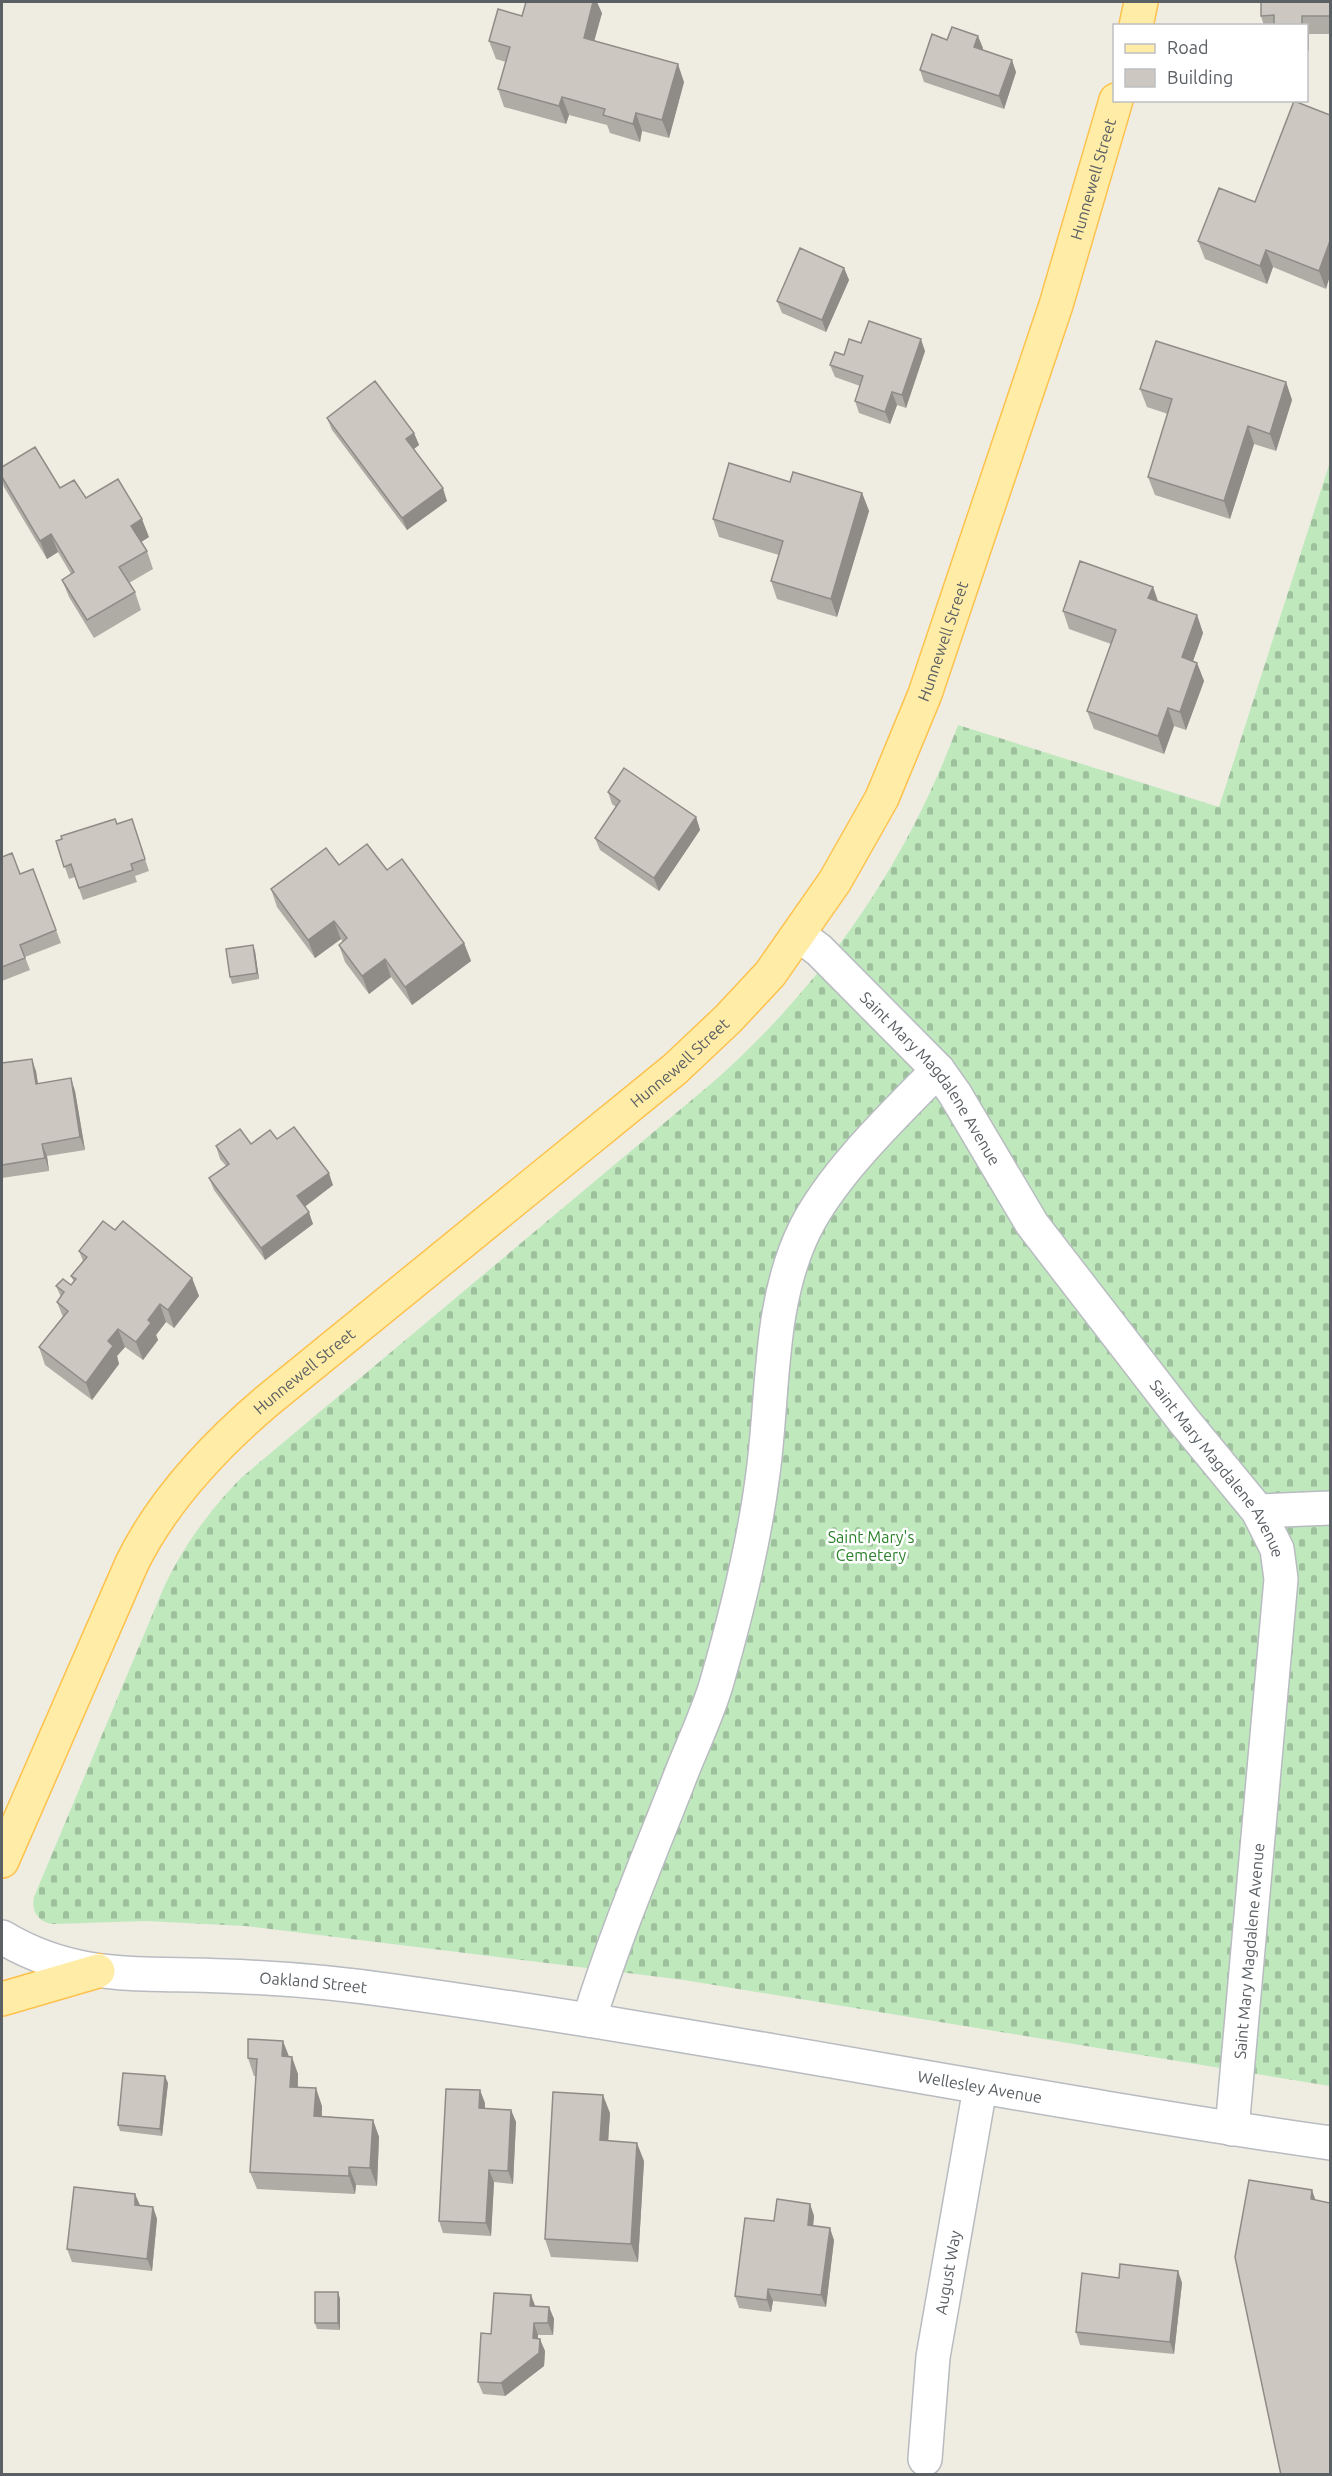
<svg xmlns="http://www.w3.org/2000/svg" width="1332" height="2476" font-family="Ubuntu,sans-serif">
<defs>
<pattern id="cemetery-stones" width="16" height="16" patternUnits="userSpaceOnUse" patternTransform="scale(1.5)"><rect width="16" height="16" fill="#bfe9bd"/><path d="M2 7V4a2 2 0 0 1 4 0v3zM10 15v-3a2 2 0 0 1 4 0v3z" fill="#9ec09d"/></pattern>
</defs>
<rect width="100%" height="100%" fill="#efece2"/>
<!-- cemetery -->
<path fill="url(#cemetery-stones)" d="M1330,462V2086L684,1980L245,1926L146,1921L53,1924C38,1922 31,1911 34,1897L164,1587C184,1545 209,1511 241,1478L706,1088C820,990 906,866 958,725L1219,807Z"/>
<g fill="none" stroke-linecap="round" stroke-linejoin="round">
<defs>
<g id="minor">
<path id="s1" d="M799,935L819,950L938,1070L955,1094L1032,1224L1184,1421L1258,1511L1277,1549L1281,1579L1232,2129"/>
<path d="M1258,1511L1330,1508"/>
<path id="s2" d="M2,1937C77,1982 141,1972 225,1976C281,1978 338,1983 394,1991C707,2034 1017,2098 1330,2143"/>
<path d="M589,2020C614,1939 647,1861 678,1782C690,1750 706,1718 716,1685C736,1616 754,1545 763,1473C774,1392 768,1304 805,1229C833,1173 894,1115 938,1070"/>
<path id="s3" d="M925,2459L933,2357L980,2088"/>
</g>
<g id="major">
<path d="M1136,26L1141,2"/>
<path id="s4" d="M2,1861L132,1563C163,1500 213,1447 267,1401L675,1069L728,1019L770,974L835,881L882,798L925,694L1056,305L1116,100"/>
<path d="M2,1999L98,1971"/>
</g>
</defs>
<!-- minor casing -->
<use href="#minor" stroke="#b8bbc0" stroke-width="36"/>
<!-- major casing -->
<use href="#major" stroke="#fdc24d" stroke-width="36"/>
<!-- minor -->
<use href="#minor" stroke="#fff" stroke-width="33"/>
<!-- major -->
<use href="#major" stroke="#ffeca7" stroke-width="33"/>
</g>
<!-- wall -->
<path fill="#afaca6" d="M1330,2V34H1309V51H1306V26H1264L1261,16Z
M602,13L594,41L684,82L669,138L642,131L640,142L610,133L607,125L569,115L566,124L504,107L498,89L506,62L496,59L489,41L522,16Z
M947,40L983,48L982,50L1016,72L1004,109L924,82L920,70Z
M1294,101L1326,289L1273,267L1267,284L1205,259L1198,241L1255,202Z
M844,268L849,280L826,332L782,313L777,301Z
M925,351L906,408L897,405L890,424L859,413L855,401L860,386L835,377L830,365L844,355Z
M1286,382L1292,400L1276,451L1254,444L1230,519L1155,495L1148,477L1168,414L1147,407L1140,389Z
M327,418L414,433L419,445L414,449L447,501L407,530L332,430Z
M2,467L60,488L86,498L149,537L141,542L147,551L153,569L129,583L135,592L141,610L94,638L69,597L62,580L71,574L58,552L47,559L4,487L2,481Z
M790,482L862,493L869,511L837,617L777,599L771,581L779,555L719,537L713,519Z
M1153,587L1158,602L1197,615L1203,633L1193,661L1197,663L1204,681L1186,730L1174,726L1164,754L1094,729L1087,711L1111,644L1069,629L1063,611Z
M608,792L696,817L700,830L659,891L600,850L595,838L616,807L612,804Z
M117,824L136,832L149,871L135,876L137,882L83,900L75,877L69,879L56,841Z
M2,857L20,874L33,869L61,943L25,957L30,970L2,981Z
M339,865L387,870L464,943L471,961L412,1005L391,977L369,994L345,962L339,945L343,942L341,939L315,958L277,907L271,889Z
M255,951L259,979L232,984L230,977Z
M2,1063L36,1071L38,1084L75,1091L85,1150L47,1156L49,1171L2,1178Z
M251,1144L333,1185L305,1206L313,1224L265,1260L214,1190L209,1178L226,1166L220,1159L216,1146Z
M115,1230L192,1278L199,1296L174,1328L166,1322L156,1335L158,1340L143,1360L125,1347L117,1356L119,1364L92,1400L45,1365L39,1347L63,1317L57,1302L61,1297L56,1286L71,1285L74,1282L71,1276L83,1261L79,1251Z
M289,2057L298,2074V2087L322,2106V2116L373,2120L379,2137L377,2186L356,2185L355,2194L257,2189L250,2172L256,2076H254L248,2058Z
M168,2083L162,2136L120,2131L118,2125Z
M485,2103V2109L511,2110L516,2122L513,2184L494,2182L491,2236L443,2233L439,2221Z
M610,2113L608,2141L644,2161L638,2262L551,2257L545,2239Z
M135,2194L140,2205L153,2207L157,2219L152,2271L72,2262L67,2249Z
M810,2204L814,2216L813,2226L834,2240L826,2307L773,2301L771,2312L739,2308L735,2296L774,2221Z
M1178,2271L1182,2283L1174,2354L1080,2345L1076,2332L1119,2278Z
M338,2292L340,2299V2330L317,2329L315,2323Z
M535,2306L549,2307L554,2319L553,2335H538V2339L545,2351L544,2366L505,2396L483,2394L478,2382L491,2334Z"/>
<!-- shaded-wall -->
<path fill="#8f8c87" d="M593,2H597L602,13L590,56L584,38Z
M1306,28L1309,34V51L1306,44Z
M978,36L983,48L979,60L974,47Z
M1012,60L1016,72L1004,109L999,96Z
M678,64L684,82L669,138L662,120Z
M562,97L569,115L566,124L559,106Z
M636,113L642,131L640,142L633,124Z
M1330,241V276L1326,289L1319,271Z
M1266,250L1273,267L1267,284L1260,266Z
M844,268L849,280L826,332L822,320Z
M921,339L925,351L906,408L902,395Z
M1286,382L1292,400L1276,451L1270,434Z
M892,392L897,405L890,424L885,412Z
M1248,426L1254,444L1230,519L1224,501Z
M414,433L419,445L411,451L406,439Z
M443,488L447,501L407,530L402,518Z
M862,493L869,511L837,617L831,599Z
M142,519L149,537L138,544L131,526Z
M51,534L58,552L47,559L40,541Z
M1153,587L1159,604L1148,598Z
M1197,615L1203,633L1188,675L1182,657Z
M1197,663L1204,681L1186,730L1180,712Z
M1168,708L1174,726L1164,754L1158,736Z
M696,817L700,830L659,891L654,878Z
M334,921L341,939L315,958L308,940Z
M464,943L471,961L412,1005L405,987Z
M253,945L255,951L259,979L257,973Z
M385,959L391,977L369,994L362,976Z
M32,1059L36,1071L40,1097L36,1084Z
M71,1078L75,1091L85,1150L80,1137Z
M42,1144L47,1156L49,1171L45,1158Z
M329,1173L333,1185L302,1209L297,1196Z
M309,1212L313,1224L265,1260L261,1248Z
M192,1278L199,1296L174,1328L168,1310Z
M160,1304L166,1322L156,1335L158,1340L143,1360L136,1342L148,1320Z
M118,1329L125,1347L117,1356L119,1364L92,1400L86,1383L108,1341Z
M283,2041L290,2059L282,2056Z
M292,2057L298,2074L297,2105L290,2087Z
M165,2076L168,2083L162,2136L160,2129Z
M316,2088L322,2106L321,2134L314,2116Z
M480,2090L485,2103L484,2121L479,2108Z
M603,2095L610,2113L607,2158L600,2140Z
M511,2110L516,2122L513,2184L508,2171Z
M373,2120L379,2137L377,2186L370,2168Z
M637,2143L644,2161L638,2262L631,2244Z
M349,2167L356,2185L355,2194L349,2176Z
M489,2170L494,2182L491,2236L486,2223Z
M1312,2190L1320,2213L1311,2199Z
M135,2194L140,2206L135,2205Z
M810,2204L814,2216L812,2237L808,2225Z
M153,2207L157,2219L152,2271L147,2259Z
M830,2228L834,2240L826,2307L821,2295Z
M1178,2271L1182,2283L1174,2354L1170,2342Z
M768,2289L773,2301L771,2312L767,2300Z
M338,2292L340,2299V2330L338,2323Z
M531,2295L536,2308L530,2306Z
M549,2307L554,2319L553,2335L548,2323Z
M534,2323L538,2335L537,2351L533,2338Z
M540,2339L545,2351L544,2366L505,2396L501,2383Z"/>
<!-- building -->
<path fill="#ccc8c1" stroke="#8f8c87" stroke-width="1.5" d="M526,2H593L584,38L678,64L662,120L636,113L633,124L603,115L605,109L562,97L559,106L498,89L510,47L489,41L498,9L522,16Z
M1261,2H1330V16H1302V26H1274V15L1261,16Z
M952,27L978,36L974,47L1012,60L999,96L920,70L932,34L947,40Z
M1294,101L1330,115V241L1319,271L1266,250L1260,266L1198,241L1219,188L1255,202Z
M800,248L844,268L822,320L777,301Z
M869,321L921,339L902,395L892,392L885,412L855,401L863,376L830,365L835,352L844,355L849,339L861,343Z
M1156,341L1286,382L1270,434L1248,426L1224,501L1148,477L1172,399L1140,389Z
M375,381L414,433L406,439L443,488L402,518L327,418Z
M35,447L60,488L74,480L86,498L118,479L142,519L131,526L147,551L119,567L135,592L87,620L62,580L74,572L51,534L40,541L2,477V467Z
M729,463L790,482L793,472L862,493L831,599L771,581L783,541L713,519Z
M1080,561L1153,587L1148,598L1197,615L1182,657L1197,663L1180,712L1168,708L1158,736L1087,711L1116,630L1063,611Z
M624,768L696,817L654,878L595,838L620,801L608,792Z
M115,819L117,824L132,819L145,859L131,864L133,870L79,888L71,864L64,867L56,841L62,839L61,836Z
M367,844L387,870L402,859L464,943L405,987L385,959L362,976L339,945L347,938L334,921L308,940L271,889L326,848L339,865Z
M12,853L20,874L33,869L56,930L20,945L25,958L2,967V857Z
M253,945L257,973L230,977L226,949Z
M32,1059L36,1084L71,1078L80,1137L42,1144L45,1158L2,1165V1063Z
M294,1127L329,1173L297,1196L309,1212L261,1248L209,1178L229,1164L216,1146L240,1129L251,1144L270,1130L277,1139Z
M103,1221L115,1230L123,1221L192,1278L168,1310L160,1304L148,1320L151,1323L136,1342L118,1329L108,1341L113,1346L86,1383L39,1347L68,1311L57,1302L64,1292L56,1286L63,1279L71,1285L76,1279L71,1276L87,1257L79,1251Z
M248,2039L283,2041L282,2056L292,2057L290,2087L316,2088L314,2116L373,2120L370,2168L349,2167V2176L250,2172L257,2059L248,2058Z
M123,2073L165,2076L160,2129L118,2125Z
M446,2089L480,2090L479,2108L511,2110L508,2171L489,2170L486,2223L439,2221Z
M553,2092L603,2095L600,2140L637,2143L631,2244L545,2239Z
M1249,2180L1312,2190L1311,2199L1330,2203V2475H1281L1235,2257Z
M74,2187L135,2194V2205L153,2207L147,2259L67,2249Z
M777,2199L810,2204L808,2225L830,2228L821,2295L768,2289L767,2300L735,2296L745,2218L774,2221Z
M1120,2264L1178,2271L1170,2342L1076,2332L1082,2273L1119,2278Z
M315,2292H338V2323H315Z
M494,2293L531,2295L530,2306L549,2307L548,2323H534L533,2338L540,2339L539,2353L501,2383L478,2382L481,2333L491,2334Z"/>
<g text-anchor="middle" stroke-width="5" stroke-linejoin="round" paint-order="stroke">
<!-- street labels -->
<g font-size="16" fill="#5b6065" stroke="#fff">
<text dy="6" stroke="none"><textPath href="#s4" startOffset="2061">Hunnewell Street</textPath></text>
<text dy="6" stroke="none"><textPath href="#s4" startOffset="1575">Hunnewell Street</textPath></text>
<text dy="6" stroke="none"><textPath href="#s4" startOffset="1071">Hunnewell Street</textPath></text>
<text dy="6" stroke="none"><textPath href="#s1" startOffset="196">Saint Mary Magdalene Avenue</textPath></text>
<text dy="6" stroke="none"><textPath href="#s4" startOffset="585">Hunnewell Street</textPath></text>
<text dy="6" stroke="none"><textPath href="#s1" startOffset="682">Saint Mary Magdalene Avenue</textPath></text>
<text transform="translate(1249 1951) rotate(-85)" y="6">Saint Mary Magdalene Avenue</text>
<text dy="6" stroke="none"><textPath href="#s2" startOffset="318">Oakland Street</textPath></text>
<text dy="6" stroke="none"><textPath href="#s2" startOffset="993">Wellesley Avenue</textPath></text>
<text dy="6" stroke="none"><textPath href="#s3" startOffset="188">August Way</textPath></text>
</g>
<!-- park labels -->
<g font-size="16" fill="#2d822d" stroke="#fff">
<text x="871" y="1543">Saint Mary's<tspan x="871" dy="18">Cemetery</tspan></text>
</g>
</g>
<!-- border -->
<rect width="1332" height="2476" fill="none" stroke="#5b6065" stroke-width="6"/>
<!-- legend -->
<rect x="1113" y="24" width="195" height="78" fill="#ffffff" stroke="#bdbfc1" stroke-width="1.5"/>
<rect x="1125" y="44" width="30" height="9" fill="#ffeca7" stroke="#bdbfc1" stroke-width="1.5"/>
<text x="1167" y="54" font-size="18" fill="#5b6065">Road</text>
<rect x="1125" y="69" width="30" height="18" fill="#ccc8c1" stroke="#bdbfc1" stroke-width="1.5"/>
<text x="1167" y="84" font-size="18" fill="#5b6065">Building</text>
</svg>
